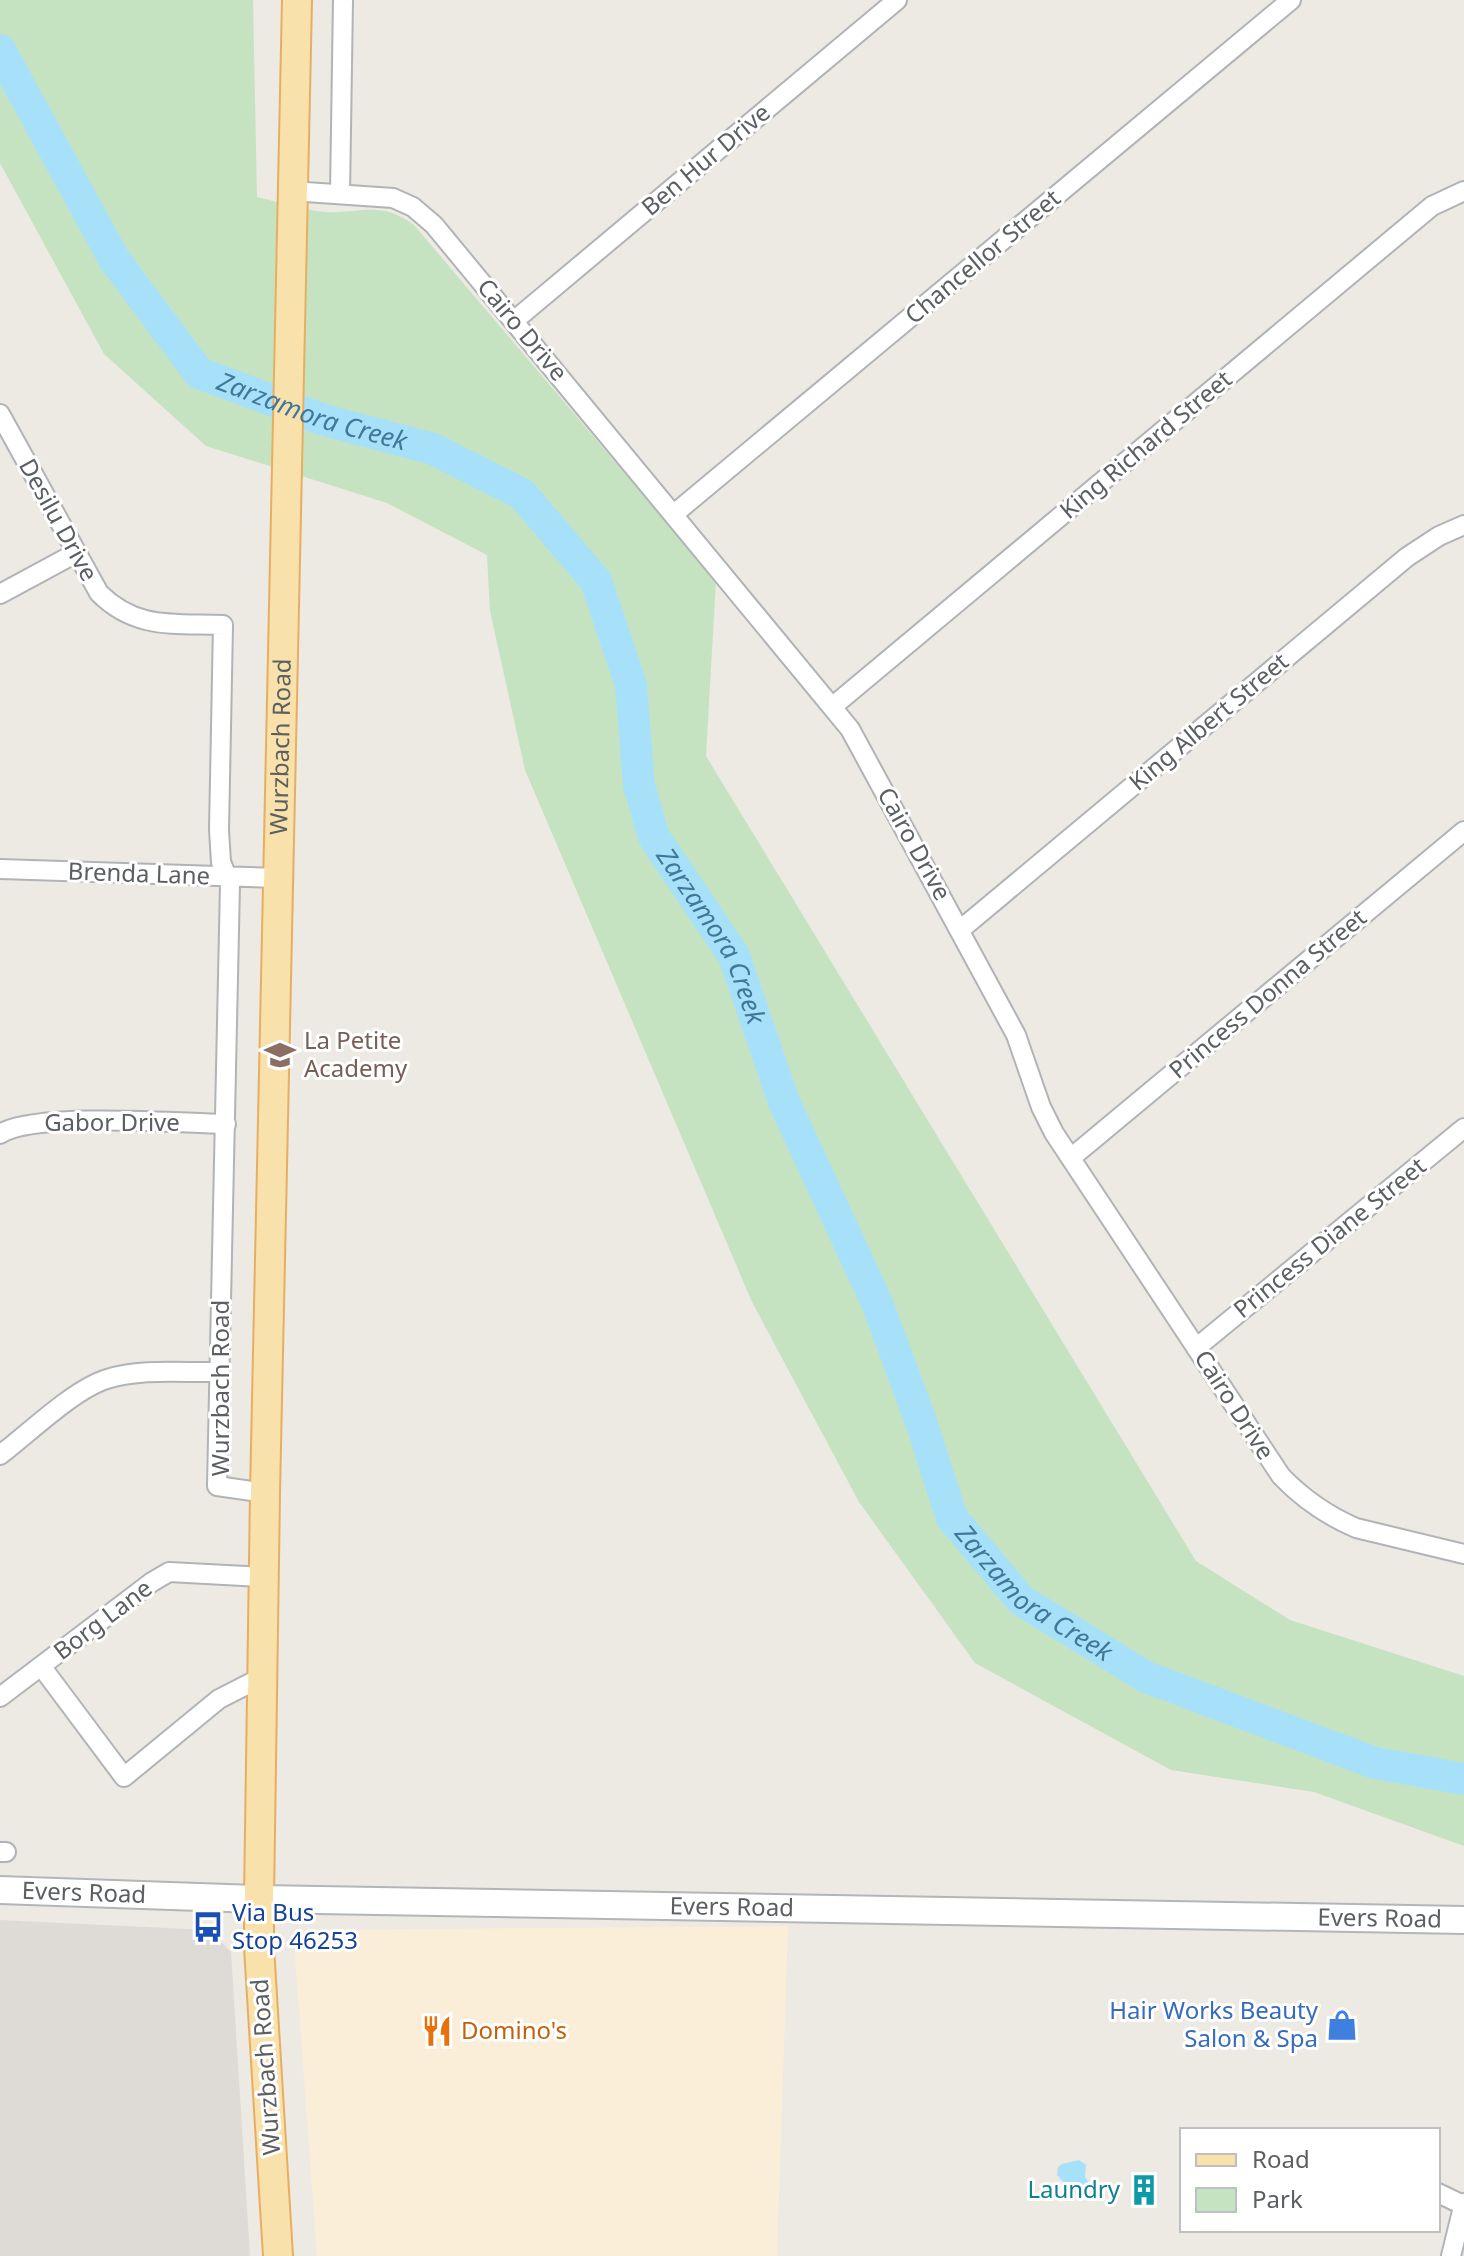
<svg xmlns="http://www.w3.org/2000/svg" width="1464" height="2256" font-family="'Noto Sans',sans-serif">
<rect width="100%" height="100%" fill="#ede9e3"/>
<!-- commercial -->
<path fill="#fbeed9" d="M788,1926L777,2256H317L294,1942L308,1930Z"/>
<!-- industrial -->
<path fill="#dedbd7" d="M0,1920L209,1930L231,1952L250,2256H0Z"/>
<!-- green -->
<path fill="#c6e3c1" d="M0,0H253L257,197C279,202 303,210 325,212C362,214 380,200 414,225L716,581L706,756L1196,1561L1290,1620L1464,1676V1846L1314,1792L1171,1770L975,1663L859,1502L752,1302L525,770L490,611L487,555L387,503L206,446L104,354L0,163Z"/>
<!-- water -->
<path fill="#a7e1f9" d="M1079,2160L1086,2165L1085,2177L1090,2184L1089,2193L1083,2197L1075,2196L1071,2189L1072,2183H1064L1057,2175L1058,2167L1062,2164Z"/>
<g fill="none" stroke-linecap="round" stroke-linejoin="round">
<!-- river -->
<path stroke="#a7e1f9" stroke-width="32" id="s1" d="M0,50L114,259L199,373L324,420L433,449L522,494L596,581L631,685L639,786L654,837L734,956L784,1102L877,1303L920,1419L952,1518L1021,1600L1146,1677L1375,1763L1464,1779"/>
<defs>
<path id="minor" d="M291,191L393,198L413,207L434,225L850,729L1016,1035L1041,1107L1054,1133L1281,1476C1303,1499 1326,1515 1356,1528L1464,1554
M340,194L343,0
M515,320L897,0
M0,414L99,593C136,630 174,623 223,625L219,830L221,862L230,884L217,1486L265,1493
M674,514L1291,0
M0,594L76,553
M832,707L1432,206L1464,191
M0,869L277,878
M960,930L1407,557L1439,536L1464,525
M0,1134C34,1112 179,1123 226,1124
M1072,1157L1464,831
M1196,1348L1464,1128
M0,1455C28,1434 74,1389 107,1379C142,1368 183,1373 219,1372
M41,1666L124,1777L219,1699L262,1677
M0,1697L152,1582L169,1572L263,1577
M0,1852H6
M1438,2193L1463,2205
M1451,2256L1464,2203"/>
<g id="secondary">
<path id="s2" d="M0,1890L259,1899L1464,1920"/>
</g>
<g id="primary">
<path id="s3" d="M278,2256L259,1947V1899L265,1493L297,0"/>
</g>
</defs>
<!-- minor casing -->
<use href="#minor" stroke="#b0b4b7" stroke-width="22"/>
<!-- secondary casing -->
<use href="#secondary" stroke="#b2b6b9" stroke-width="30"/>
<!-- primary casing -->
<use href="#primary" stroke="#e7ae62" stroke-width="32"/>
<!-- minor -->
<use href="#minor" stroke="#fff" stroke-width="18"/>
<!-- secondary -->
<use href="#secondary" stroke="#fff" stroke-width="26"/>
<!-- primary -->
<use href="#primary" stroke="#f9e1ac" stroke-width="28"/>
</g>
<!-- icons -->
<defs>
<symbol id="school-bare" viewBox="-9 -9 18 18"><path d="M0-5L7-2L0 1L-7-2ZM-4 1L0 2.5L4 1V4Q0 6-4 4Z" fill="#8d6e63" stroke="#fff" stroke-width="2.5" paint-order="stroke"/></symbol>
<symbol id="bus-bare" viewBox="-9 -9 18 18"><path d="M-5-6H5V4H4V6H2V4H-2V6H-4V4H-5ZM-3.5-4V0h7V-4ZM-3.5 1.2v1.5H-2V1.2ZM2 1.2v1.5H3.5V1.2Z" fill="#1a4fb4" stroke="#fff" stroke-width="2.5" paint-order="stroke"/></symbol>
<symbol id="shop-bare" viewBox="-9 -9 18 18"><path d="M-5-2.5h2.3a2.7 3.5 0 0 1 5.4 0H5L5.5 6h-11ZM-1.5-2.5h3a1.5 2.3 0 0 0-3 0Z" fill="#3f7fe0" stroke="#fff" stroke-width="2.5" paint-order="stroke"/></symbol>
<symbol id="restaurant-bare" viewBox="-9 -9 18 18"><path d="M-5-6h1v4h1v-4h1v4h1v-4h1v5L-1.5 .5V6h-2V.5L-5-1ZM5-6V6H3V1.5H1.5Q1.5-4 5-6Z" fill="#e8710a" stroke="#fff" stroke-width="2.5" paint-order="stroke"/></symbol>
<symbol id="building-bare" viewBox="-9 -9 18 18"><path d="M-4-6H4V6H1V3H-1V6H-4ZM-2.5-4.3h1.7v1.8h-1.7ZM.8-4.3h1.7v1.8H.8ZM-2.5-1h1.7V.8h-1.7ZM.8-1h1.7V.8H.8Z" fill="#0f9aa8" stroke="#fff" stroke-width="2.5" paint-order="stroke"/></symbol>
</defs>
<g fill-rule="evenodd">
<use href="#school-bare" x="258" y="1033" width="44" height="44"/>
<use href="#bus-bare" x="186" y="1905" width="44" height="44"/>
<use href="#shop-bare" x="1320" y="2003" width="44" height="44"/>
<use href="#restaurant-bare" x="415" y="2009" width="44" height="44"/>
<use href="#building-bare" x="1122" y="2168" width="44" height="44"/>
</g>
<g text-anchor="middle" stroke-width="6" stroke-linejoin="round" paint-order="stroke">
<!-- street labels -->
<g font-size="24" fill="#5b5f62" stroke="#fff">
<text transform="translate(706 160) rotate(-40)" y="8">Ben Hur Drive</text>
<text transform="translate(983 257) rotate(-40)" y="8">Chancellor Street</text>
<text transform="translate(522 330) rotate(50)" y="8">Cairo Drive</text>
<text transform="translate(1146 445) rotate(-40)" y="8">King Richard Street</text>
<text transform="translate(58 520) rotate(61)" y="8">Desilu Drive</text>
<text transform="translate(1209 722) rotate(-40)" y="8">King Albert Street</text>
<text dy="8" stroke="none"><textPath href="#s3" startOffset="1510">Wurzbach Road</textPath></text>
<text transform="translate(914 844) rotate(61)" y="8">Cairo Drive</text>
<text transform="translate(139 874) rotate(2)" y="8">Brenda Lane</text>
<text transform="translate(1268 994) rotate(-40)" y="8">Princess Donna Street</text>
<text x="112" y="1131">Gabor Drive</text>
<text transform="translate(1330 1238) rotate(-39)" y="8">Princess Diane Street</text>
<text transform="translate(221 1388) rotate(-90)" y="8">Wurzbach Road</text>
<text transform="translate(1234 1405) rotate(57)" y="8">Cairo Drive</text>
<text transform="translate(103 1620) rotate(-37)" y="8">Borg Lane</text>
<text dy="8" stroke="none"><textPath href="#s2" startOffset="84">Evers Road</textPath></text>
<text dy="8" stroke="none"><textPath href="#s2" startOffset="732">Evers Road</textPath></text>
<text dy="8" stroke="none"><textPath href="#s2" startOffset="1380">Evers Road</textPath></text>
<text transform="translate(266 2067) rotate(-94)" y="8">Wurzbach Road</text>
</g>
<!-- education labels -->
<g font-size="24" fill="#785e54" stroke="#fff" text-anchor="start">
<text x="304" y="1049">La Petite<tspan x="304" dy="28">Academy</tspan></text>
</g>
<!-- transit labels -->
<g font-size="24" fill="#164399" stroke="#fff" text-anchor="start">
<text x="232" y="1921">Via Bus<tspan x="232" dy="28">Stop 46253</tspan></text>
</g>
<!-- shop labels -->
<g font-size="24" fill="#366cbe" stroke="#fff" text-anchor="end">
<text x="1318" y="2019">Hair Works Beauty<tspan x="1318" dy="28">Salon &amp; Spa</tspan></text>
</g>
<!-- food labels -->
<g font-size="24" fill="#c56008" stroke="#fff" text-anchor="start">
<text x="461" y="2039">Domino's</text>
</g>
<!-- culture labels -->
<g font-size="24" fill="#0d838f" stroke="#fff" text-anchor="end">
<text x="1120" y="2198">Laundry</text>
</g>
<!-- water labels -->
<g font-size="26" font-style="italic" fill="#3f7898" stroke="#fff">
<text dy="9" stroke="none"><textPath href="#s1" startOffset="500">Zarzamora Creek</textPath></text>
<text dy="9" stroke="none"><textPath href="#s1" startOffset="1220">Zarzamora Creek</textPath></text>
<text dy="9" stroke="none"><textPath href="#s1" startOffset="1964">Zarzamora Creek</textPath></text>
</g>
</g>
<!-- legend -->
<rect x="1180" y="2128" width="260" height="104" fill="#ffffff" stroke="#bdbfc0" stroke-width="2"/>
<rect x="1196" y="2154" width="40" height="12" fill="#f9e1ac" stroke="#bdbfc0" stroke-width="2"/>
<text x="1252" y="2168" font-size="24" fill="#5b5f62">Road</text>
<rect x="1196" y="2188" width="40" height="24" fill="#c6e3c1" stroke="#bdbfc0" stroke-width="2"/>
<text x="1252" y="2208" font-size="24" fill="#5b5f62">Park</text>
</svg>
